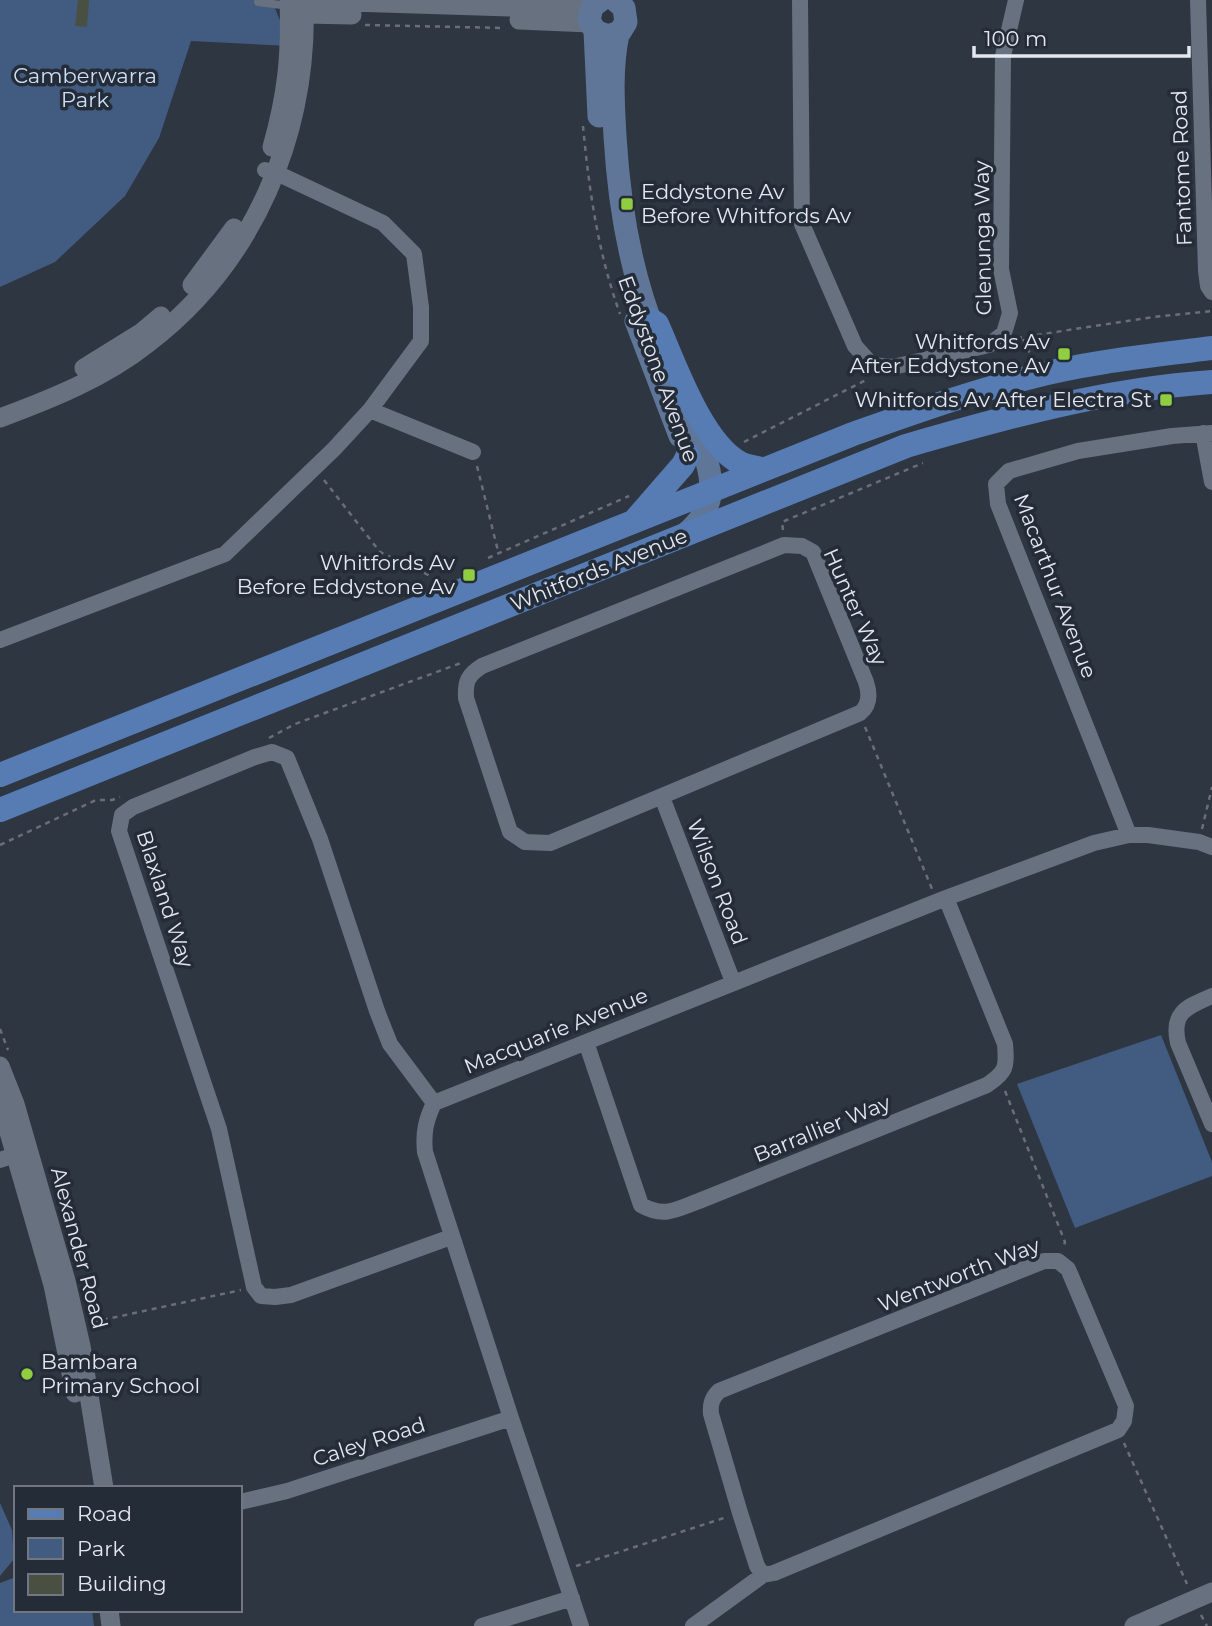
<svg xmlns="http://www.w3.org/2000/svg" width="1212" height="1626" font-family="Montserrat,sans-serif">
<rect width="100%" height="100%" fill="#2e3642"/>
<!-- green -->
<path fill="#425b80" d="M0,0H274L273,3L290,46L191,41L159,138L125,196L55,262L0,287Z
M1161,1035L1212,1162V1176L1075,1228L1017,1084Z
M0,1503L12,1530L14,1559L0,1576Z
M16,1577V1610H92L94,1626H0V1583Z"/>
<!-- building -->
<path fill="#495042" d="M78,0H89L87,27L75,26Z"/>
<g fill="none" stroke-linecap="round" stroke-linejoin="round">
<!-- path -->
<path stroke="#686f7a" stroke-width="2.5" stroke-dasharray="5 5" stroke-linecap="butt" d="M365,25L505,28
M583,126C589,190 598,253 620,314
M1017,338L1153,317L1212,311
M1023,339L1032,358
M744,442L868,379
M477,466L498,551
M324,480L380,552L437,579
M783,530L782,522L923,463
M488,558L629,496
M865,727L932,889
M269,738L295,724L461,663
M1202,829L1212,787
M0,845L96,800H112L120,797
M0,1029L8,1050
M1005,1091L1065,1242L1063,1248
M93,1322L241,1290
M1124,1443L1187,1584
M576,1566L727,1517
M1201,1615L1207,1626"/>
<!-- service -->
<path stroke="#68717f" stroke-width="8" d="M258,2L289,6"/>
<!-- minor -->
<path stroke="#68717f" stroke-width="16" d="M800,0L802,224L855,346L872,365L893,367L989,345L1004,333L1010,313L1001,269L1003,56L1016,0
M1198,0L1206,271L1208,286L1212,292
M370,410L473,452
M1203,433L1212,482
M784,545L802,546L813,552L866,682C870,694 870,705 860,713L550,843L525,842L510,832L466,698C465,681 468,675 482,666Z
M0,640L225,554L334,449L370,410L421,341V307L414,254L383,223L283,176L265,170
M662,797L733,982
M1129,835L998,504L996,484L1009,471L1078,451L1172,436L1212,433
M1212,996C1187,1007 1171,1012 1178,1043L1212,1124
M586,1042L641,1205C664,1218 675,1210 699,1201L987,1085C1006,1072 1007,1068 1005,1044L946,898
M434,1103L390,1044L377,1011L320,839L287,758L272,752L255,757L133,807L122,815L119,831L219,1129L254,1287L261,1296L275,1297L291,1295L451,1237
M0,1160L27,1151
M240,1502L287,1491L511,1418
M482,1626L572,1598
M581,1626L511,1418L425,1152C423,1132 426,1120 434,1103L946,898L1094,843L1129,835H1148L1199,842L1212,847
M693,1626L763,1575L774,1573L1118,1430L1124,1421L1126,1406L1068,1269L1058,1261H1044L719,1391C712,1398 710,1404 711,1414L740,1513L757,1566L763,1575"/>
<!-- tertiary -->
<path stroke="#68717f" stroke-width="19" d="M293,5L304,1H318L512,7L564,8L583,5L592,7
M293,8L304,14L352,15
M519,20L590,23
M272,147C287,94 291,55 289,0
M192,285L234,228
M84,368L142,332L161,316
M0,418C51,399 104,378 147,344C254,263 309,133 304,0
M0,1066L15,1104L66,1281L81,1346L104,1488
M0,1101L53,1285L75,1393
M109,1610L111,1626
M1134,1626L1212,1592"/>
<!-- secondary -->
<path stroke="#5f7699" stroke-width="23" d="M601,0L592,7L589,20L595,31L608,36L620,32L626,22L624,8L615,0
M595,31L599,116
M618,34C611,67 613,102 615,136C619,205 630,272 656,336
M636,321L680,436
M683,536C733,498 704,454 685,407"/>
<!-- primary -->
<path stroke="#567cb3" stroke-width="24" d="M649,319L657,324C674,362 701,442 740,463C745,466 754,467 761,469
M636,519L683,465L688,455
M0,775L853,434C910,414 968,393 1027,378C1087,362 1150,356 1212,348
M0,810L906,446C1006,417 1107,389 1212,382"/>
</g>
<!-- markers -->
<g fill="#90cd41" stroke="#242c38" stroke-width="2.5">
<rect x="620" y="197" width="14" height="14" rx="3.5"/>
<rect x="1057" y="347" width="14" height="14" rx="3.5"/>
<rect x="1159" y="393" width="14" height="14" rx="3.5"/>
<rect x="462" y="568" width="14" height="14" rx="3.5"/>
<circle cx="27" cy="1374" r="7"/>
</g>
<g text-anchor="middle" stroke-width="7" stroke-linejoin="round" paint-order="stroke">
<!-- park labels -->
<g font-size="21" fill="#cddef7" stroke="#242c38">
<text x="85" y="83">Camberwarra<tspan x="85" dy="24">Park</tspan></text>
</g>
<!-- street labels -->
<g font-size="21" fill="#e3e8f0" stroke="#242c38">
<text transform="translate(1182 168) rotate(-92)" y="7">Fantome Road</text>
<text transform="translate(983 238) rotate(-91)" y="7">Glenunga Way</text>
<text transform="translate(658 369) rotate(70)" y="7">Eddystone Avenue</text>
<text transform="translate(599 570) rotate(-22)" y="7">Whitfords Avenue</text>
<text transform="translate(1055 586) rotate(69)" y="7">Macarthur Avenue</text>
<text transform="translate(855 607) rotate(66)" y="7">Hunter Way</text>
<text transform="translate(717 882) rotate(69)" y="7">Wilson Road</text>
<text transform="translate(165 899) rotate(72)" y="7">Blaxland Way</text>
<text transform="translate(556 1031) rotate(-22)" y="7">Macquarie Avenue</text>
<text transform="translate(822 1129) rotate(-22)" y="7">Barrallier Way</text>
<text transform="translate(79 1248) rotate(75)" y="7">Alexander Road</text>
<text transform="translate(959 1275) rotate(-21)" y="7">Wentworth Way</text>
<text transform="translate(369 1442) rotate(-18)" y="7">Caley Road</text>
</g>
<!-- poi labels -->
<g font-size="21" fill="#e3e8f0" stroke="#242c38" text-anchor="end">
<text x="641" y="199" text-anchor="start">Eddystone Av<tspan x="641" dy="24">Before Whitfords Av</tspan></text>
<text x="1050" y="349">Whitfords Av<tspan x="1050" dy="24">After Eddystone Av</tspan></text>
<text x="1152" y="407">Whitfords Av After Electra St</text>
<text x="455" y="570">Whitfords Av<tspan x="455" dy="24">Before Eddystone Av</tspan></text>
<text x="41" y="1369" text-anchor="start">Bambara<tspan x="41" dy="24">Primary School</tspan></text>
</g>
</g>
<!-- legend -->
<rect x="14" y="1486" width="228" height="126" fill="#242c38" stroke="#707782" stroke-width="2"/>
<rect x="28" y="1509" width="35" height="10" fill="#567cb3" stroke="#707782" stroke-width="2"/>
<text x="77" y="1521" font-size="21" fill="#e3e8f0">Road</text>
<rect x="28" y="1538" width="35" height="21" fill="#425b80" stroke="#707782" stroke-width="2"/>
<text x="77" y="1556" font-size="21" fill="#e3e8f0">Park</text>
<rect x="28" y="1574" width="35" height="21" fill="#495042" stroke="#707782" stroke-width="2"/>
<text x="77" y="1591" font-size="21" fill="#e3e8f0">Building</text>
<!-- scale -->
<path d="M974 46v10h215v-10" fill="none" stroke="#e3e8f0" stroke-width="3.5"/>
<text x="984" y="46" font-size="21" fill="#e3e8f0" stroke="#242c38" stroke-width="5" paint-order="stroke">100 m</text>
</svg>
